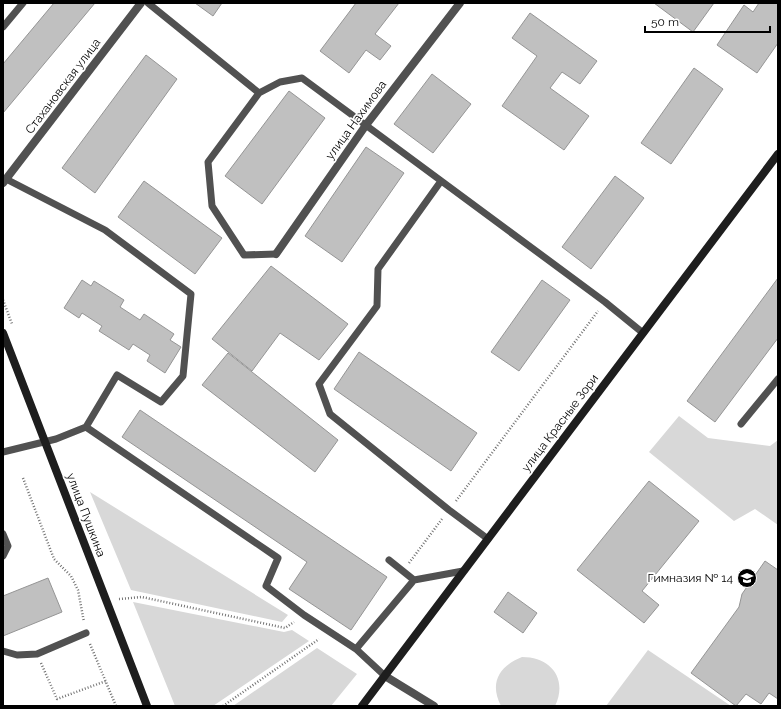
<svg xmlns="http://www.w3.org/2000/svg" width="781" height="709" font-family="Raleway,sans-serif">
<rect width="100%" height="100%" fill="#fff"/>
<!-- green -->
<path fill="#d8d8d8" d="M679,416L708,438L770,446L778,440V525L755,509L734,521L649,452Z
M90,492L288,615L282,622L131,590Z
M133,602L284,632L292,630L309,641L213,706H175Z
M317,648L357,674L331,706H233Z
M648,650L731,706H606Z
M522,657C551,657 568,679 555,706H501C489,683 499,666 522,657Z"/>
<!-- building -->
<path fill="#c0c0c0" stroke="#959595" d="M54,3H95L3,113V64Z
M195,3H222L213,16Z
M356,3H399L375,34L391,46L380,60L366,50L349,73L320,51Z
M654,3H714L693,32Z
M759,3H778V43L757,73L717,45L744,5L753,12Z
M530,13L597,61L580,84L562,72L550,88L589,116L564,150L502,106L537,56L512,38Z
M146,55L177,79L95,193L62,168Z
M694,68L723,89L671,164L641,143Z
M432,74L471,104L433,153L394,124Z
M289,91L325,118L262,204L225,176Z
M366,147L404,173L342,262L305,236Z
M615,176L644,198L591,269L562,247Z
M144,181L222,238L195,274L118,217Z
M271,266L348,324L319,360L280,333L252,371L212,339Z
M778,278V338L715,422L687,401Z
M82,280L91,286L94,281L124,300L120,307L140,320L144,314L174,334L170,340L181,347L165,373L147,361L150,355L133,344L129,350L99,331L102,326L82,313L79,318L64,308Z
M542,280L570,300L519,371L491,352Z
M359,352L477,433L451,471L334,389Z
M228,353L338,440L315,472L202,385Z
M140,410L387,577L351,630L289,589L307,562L122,437Z
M649,481L699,521L642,591L659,605L644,623L577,570Z
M765,561L778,570V699L769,693L761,704L746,694L736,706L691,673L739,607L742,594Z
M48,578L62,612L3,636V596Z
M508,592L537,613L523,633L494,612Z"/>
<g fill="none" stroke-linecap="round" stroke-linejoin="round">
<!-- path -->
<path stroke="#737373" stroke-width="2.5" stroke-dasharray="1 2" stroke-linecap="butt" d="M3,300L12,324
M23,478L54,559L71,576L78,590L84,622
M456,501L598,311
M409,563L442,519
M119,599L142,597L285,628L294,622
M90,644L116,706
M41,663L57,699L106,681
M223,706L319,639"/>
<!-- lane -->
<path stroke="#515151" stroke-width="7" d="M148,3L259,93
M3,27L23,3
M6,179L105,230L191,294L183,376L161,402L117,375L86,427
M441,181L378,269L377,306L319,384L330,414L449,510L488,539
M276,254L244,255L212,206L208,162L259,93L280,82L302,78L605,302L643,333
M741,424L778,379
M3,452L56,439L86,427L278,558L266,586L304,615L356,649L385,676
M3,534L8,546L3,556
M389,560L414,580
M356,649L414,580L463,571
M3,651L17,655L37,654L86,633"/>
<!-- street -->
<path stroke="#515151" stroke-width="8" d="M3,183L141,3
M276,254L366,125L460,3
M385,676L434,706"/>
<!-- secondary -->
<path stroke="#1e1e1e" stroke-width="8" d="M3,333L147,706
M362,706L778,154"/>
</g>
<!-- icons -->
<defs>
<symbol id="school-disc" viewBox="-11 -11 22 22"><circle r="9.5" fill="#000" stroke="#fff"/><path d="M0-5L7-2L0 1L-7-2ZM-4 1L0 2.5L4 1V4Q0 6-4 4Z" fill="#fff"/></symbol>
</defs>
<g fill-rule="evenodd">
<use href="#school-disc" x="736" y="567" width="22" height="22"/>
</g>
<g text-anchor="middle" stroke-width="3.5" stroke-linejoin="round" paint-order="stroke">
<!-- street labels -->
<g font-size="12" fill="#000" stroke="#fff">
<text transform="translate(63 86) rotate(-53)" y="4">Стахановская улица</text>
<text transform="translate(356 120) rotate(-54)" y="4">улица Нахимова</text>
<text transform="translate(560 423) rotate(-53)" y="4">улица Красные Зори</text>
<text transform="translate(86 515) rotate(69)" y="4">улица Пушкина</text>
</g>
<!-- poi labels -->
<g font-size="12" fill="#000" stroke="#fff" text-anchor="end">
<text x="733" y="582">Гимназия № 14</text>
</g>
</g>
<!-- border -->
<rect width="781" height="709" fill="none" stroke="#000000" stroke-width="8"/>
<!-- scale -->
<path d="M645 26v6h125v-6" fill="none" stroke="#000000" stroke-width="2"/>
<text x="651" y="26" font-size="12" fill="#000000" stroke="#ffffff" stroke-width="3" paint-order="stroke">50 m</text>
</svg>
